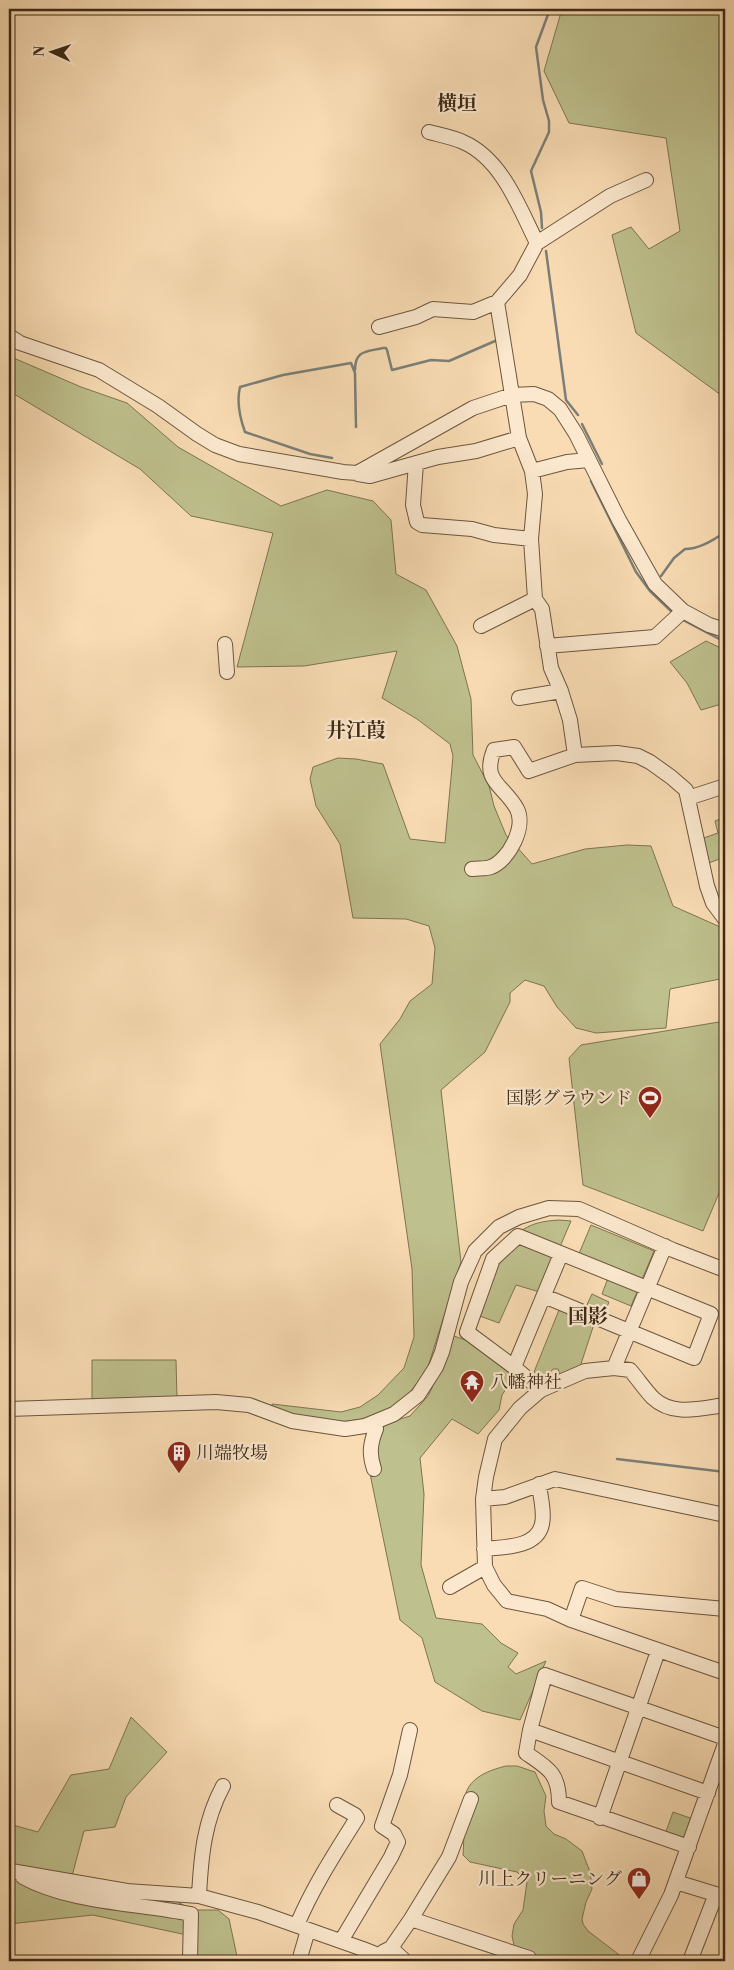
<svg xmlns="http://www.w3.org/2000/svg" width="734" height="1970" font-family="'Libre Bodoni','Noto Serif JP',serif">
<rect width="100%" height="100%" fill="#f9dcb4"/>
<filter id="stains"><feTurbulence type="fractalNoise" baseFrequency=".004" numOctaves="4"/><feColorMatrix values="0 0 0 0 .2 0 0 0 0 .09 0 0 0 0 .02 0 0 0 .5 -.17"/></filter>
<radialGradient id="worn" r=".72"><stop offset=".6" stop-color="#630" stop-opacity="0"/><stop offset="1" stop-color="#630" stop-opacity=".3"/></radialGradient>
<!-- green -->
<path fill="#bec08d" stroke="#7e7452" d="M562,9H725V398L636,333L612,235L631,227L649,249L680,231L666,138L569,123L544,71Z
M9,356L81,387L127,403L178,447L281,506L327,490L373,501L391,520L396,574L426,590L457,646L471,699L473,755L489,786L494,806L506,835L532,864L585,849L627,845L651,846L673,906L718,926L725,931V978L670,989L666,1028L596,1033L576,1028L557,1007L544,986L525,980L510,993V1002L485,1052L441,1090L461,1262L427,1370L408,1395L393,1407L362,1419L335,1423L313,1421L272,1407V1404L341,1412L360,1407L378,1395L404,1368L414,1337L412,1269L380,1044L400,1019L410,1001L432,984L435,948L429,926L406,919L353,918L340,844L316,806L310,779L313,767L338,758L356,759L383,764L410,839L445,843L453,756L450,744L417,719L382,698L397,651L304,666L237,667L273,533L191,516L140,469L9,391Z
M706,641L725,650V703L701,710L687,683L670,662Z
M725,817V857L706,864L698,840L718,833L715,821Z
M725,1021V1179L703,1231L583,1185L569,1058L581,1045Z
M559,1220L571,1221L559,1249L518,1233C531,1223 543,1221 559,1220Z
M591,1225L654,1251L641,1282L578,1256Z
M517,1241L558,1256L543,1293L516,1285L499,1323L477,1315L496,1262Z
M608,1278L638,1290L631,1306L602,1294Z
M592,1294L609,1302L603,1317L585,1309Z
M559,1310L594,1324L580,1367L560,1375L558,1369H553L549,1374L550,1380H545L534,1372Z
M454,1336L474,1343L511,1371L512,1380L502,1395L499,1410L478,1434L452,1419L420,1458L424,1494L421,1565L436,1618L482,1624L501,1643L518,1653L508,1667L516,1674L546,1661L520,1720L482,1711L435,1682L422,1638L400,1620L367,1459L380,1428L391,1422L410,1416L428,1396L439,1373Z
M92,1360H176L177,1398L92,1399Z
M131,1717L167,1752L126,1797L115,1827L84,1831L72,1876L83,1892L110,1897H169L192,1910H218L229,1919L238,1961H193L187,1935L93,1915L9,1924V1824L38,1832L71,1775L109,1769Z
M506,1766H517L535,1772L546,1796L544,1811L546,1826L554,1834L566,1839L582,1851L590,1872L592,1889L586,1902L582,1919L583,1924L588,1931L622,1957L623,1961H527L515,1949L512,1936L514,1924L523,1910L527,1882L517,1872L470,1862L463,1855C467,1810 448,1780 506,1766Z
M673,1812L693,1819L684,1840L665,1834Z"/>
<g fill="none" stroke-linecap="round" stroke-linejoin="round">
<!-- stream -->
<path stroke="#7b7f78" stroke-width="2.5" d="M542,228L541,212L531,171L549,132V121L543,100L536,47L550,9
M546,251L566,400L578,415
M355,370C355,350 366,352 383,348H386L387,350L392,370L431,360L449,361L495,341L498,342
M582,424L602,464
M332,458L310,454L245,432C240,418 236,403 240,387L283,375L351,363L355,373L356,427
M591,481L636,572L650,591L671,611
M661,576L674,558L685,549C700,549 714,540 725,532
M683,620L725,642
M617,1459L725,1472"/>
<defs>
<path id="minor" d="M429,132C440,135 452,137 463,142C502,159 519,207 537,243
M379,327L416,317L433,309L473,312L497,302
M9,336L20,343L99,370L158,406L197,434L215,445L239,454L343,472L357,473L473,408L512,395L534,394L548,399L560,409L576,434L619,520L655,584L683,611L709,625L725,630
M416,463L413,505L417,522L422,525L472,529L494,535L531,539
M532,471L567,462L589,460
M358,474L370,476L438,457L476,451L519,438
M481,626L535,599
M225,644L227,672
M547,646L655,637L683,611
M519,698L561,691
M575,755L570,720L561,691L551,668L542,609L535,599L531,539L535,494L532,471L519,438L497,302L520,275L537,243L610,196L646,180
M688,798L725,786
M472,869C478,868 485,869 491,867C509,860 526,827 517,809C504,785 481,782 494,750L514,747L529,771L575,755L617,753L638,756L650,762L671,777L686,790L707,886L713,903L725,919
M514,1367L561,1254
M614,1368L665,1246
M541,1390L514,1367L467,1332L493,1259L518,1236L711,1314L694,1358L544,1296
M725,1405C701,1408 673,1417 653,1398C645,1390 638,1379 630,1370L614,1368L585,1371L541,1390L520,1408L495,1439L486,1477L483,1499L485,1567L494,1585L507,1601L547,1609L571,1620L725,1673
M9,1409L216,1402L249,1405L292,1421L345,1429L365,1426L394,1414L418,1395L436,1367L442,1352L461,1282L475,1251L499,1227L519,1217L549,1208L579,1209L673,1250L725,1270
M374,1469C369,1454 370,1444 376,1429
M483,1499L505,1497L555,1479L725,1515
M484,1549C504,1547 537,1548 542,1524C545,1512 540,1496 539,1484
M450,1587L485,1567
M571,1620L582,1588L616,1599L725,1609
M530,1730L708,1793
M600,1818L658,1651
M689,1847L559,1802C559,1773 548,1768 526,1753L530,1730L545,1675L725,1738
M11,1871L127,1891L199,1896L258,1912L363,1949L378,1955L377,1961
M23,1877C70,1903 138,1903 191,1914L190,1959L193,1961
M676,1882L725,1897
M199,1896C201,1857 204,1821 223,1786
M411,1919L449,1857L471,1799
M297,1925C313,1887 335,1853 357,1818L355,1815L337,1805
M341,1941L391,1857L398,1842L394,1834L382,1826L400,1775L410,1730
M391,1948L411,1919L529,1958L528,1961
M383,1952L391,1948L405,1961
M299,1961L308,1930
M638,1961L671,1895L725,1744
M690,1961L716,1894"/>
</defs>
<!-- minor casing -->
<use href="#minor" stroke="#6c563e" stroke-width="16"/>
<!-- minor -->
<use href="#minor" stroke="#fbe8ce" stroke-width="14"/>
</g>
<!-- icons -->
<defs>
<symbol id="stadium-pin" viewBox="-11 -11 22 30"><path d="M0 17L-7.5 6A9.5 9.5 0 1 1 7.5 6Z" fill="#8f2418" stroke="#fbe8ce"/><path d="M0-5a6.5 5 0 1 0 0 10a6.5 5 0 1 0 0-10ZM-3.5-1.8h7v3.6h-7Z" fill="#fff"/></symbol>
<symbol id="temple-pin" viewBox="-11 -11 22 30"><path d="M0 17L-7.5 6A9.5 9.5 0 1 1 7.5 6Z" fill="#8f2418" stroke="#fbe8ce"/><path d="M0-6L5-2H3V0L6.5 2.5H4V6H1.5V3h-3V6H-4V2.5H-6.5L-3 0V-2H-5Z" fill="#fff"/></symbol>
<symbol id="building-pin" viewBox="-11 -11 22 30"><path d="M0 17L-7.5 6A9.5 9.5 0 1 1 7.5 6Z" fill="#8f2418" stroke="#fbe8ce"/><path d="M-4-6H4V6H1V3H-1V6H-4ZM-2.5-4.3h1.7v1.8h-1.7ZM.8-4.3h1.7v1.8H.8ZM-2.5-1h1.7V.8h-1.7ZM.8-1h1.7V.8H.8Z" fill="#fff"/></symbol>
<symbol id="shop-pin" viewBox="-11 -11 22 30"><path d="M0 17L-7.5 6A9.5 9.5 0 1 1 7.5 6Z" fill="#8f2418" stroke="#fbe8ce"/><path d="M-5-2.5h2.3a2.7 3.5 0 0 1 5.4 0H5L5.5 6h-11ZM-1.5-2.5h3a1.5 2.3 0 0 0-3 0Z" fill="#fff"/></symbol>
</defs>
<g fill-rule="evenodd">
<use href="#stadium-pin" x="636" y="1084" width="28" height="38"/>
<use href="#temple-pin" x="458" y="1368" width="28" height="38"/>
<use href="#building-pin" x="165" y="1439" width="28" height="38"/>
<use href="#shop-pin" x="625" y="1865" width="28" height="38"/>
</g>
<g text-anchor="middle" stroke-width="4.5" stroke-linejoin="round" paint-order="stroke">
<!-- poi labels -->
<g font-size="18" fill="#3d2916" stroke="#fbe8ce" text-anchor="end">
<text x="632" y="1104">国影グラウンド</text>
<text x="490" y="1388" text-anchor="start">八幡神社</text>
<text x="196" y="1459" text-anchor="start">川端牧場</text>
<text x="622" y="1885">川上クリーニング</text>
</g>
<!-- quarter labels -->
<g font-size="20" font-weight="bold" fill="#3d2916" stroke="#fbe8ce">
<text x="457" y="110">横垣</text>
<text x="356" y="737">井江葭</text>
<text x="588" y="1323">国影</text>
</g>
</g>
<!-- margin -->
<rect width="734" height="1970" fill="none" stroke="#f9dcb4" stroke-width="30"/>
<rect x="10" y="10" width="714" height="1950" fill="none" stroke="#3d2916" stroke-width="2.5"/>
<rect x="15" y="15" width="704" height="1940" fill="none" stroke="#3d2916"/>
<!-- north arrow -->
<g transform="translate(52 52) rotate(273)" stroke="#fbe8ce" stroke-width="4" paint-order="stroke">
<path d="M0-4L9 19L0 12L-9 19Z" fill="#3d2916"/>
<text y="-8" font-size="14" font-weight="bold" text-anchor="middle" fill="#3d2916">N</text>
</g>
<rect width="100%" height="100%" filter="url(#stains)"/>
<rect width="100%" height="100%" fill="url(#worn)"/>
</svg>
